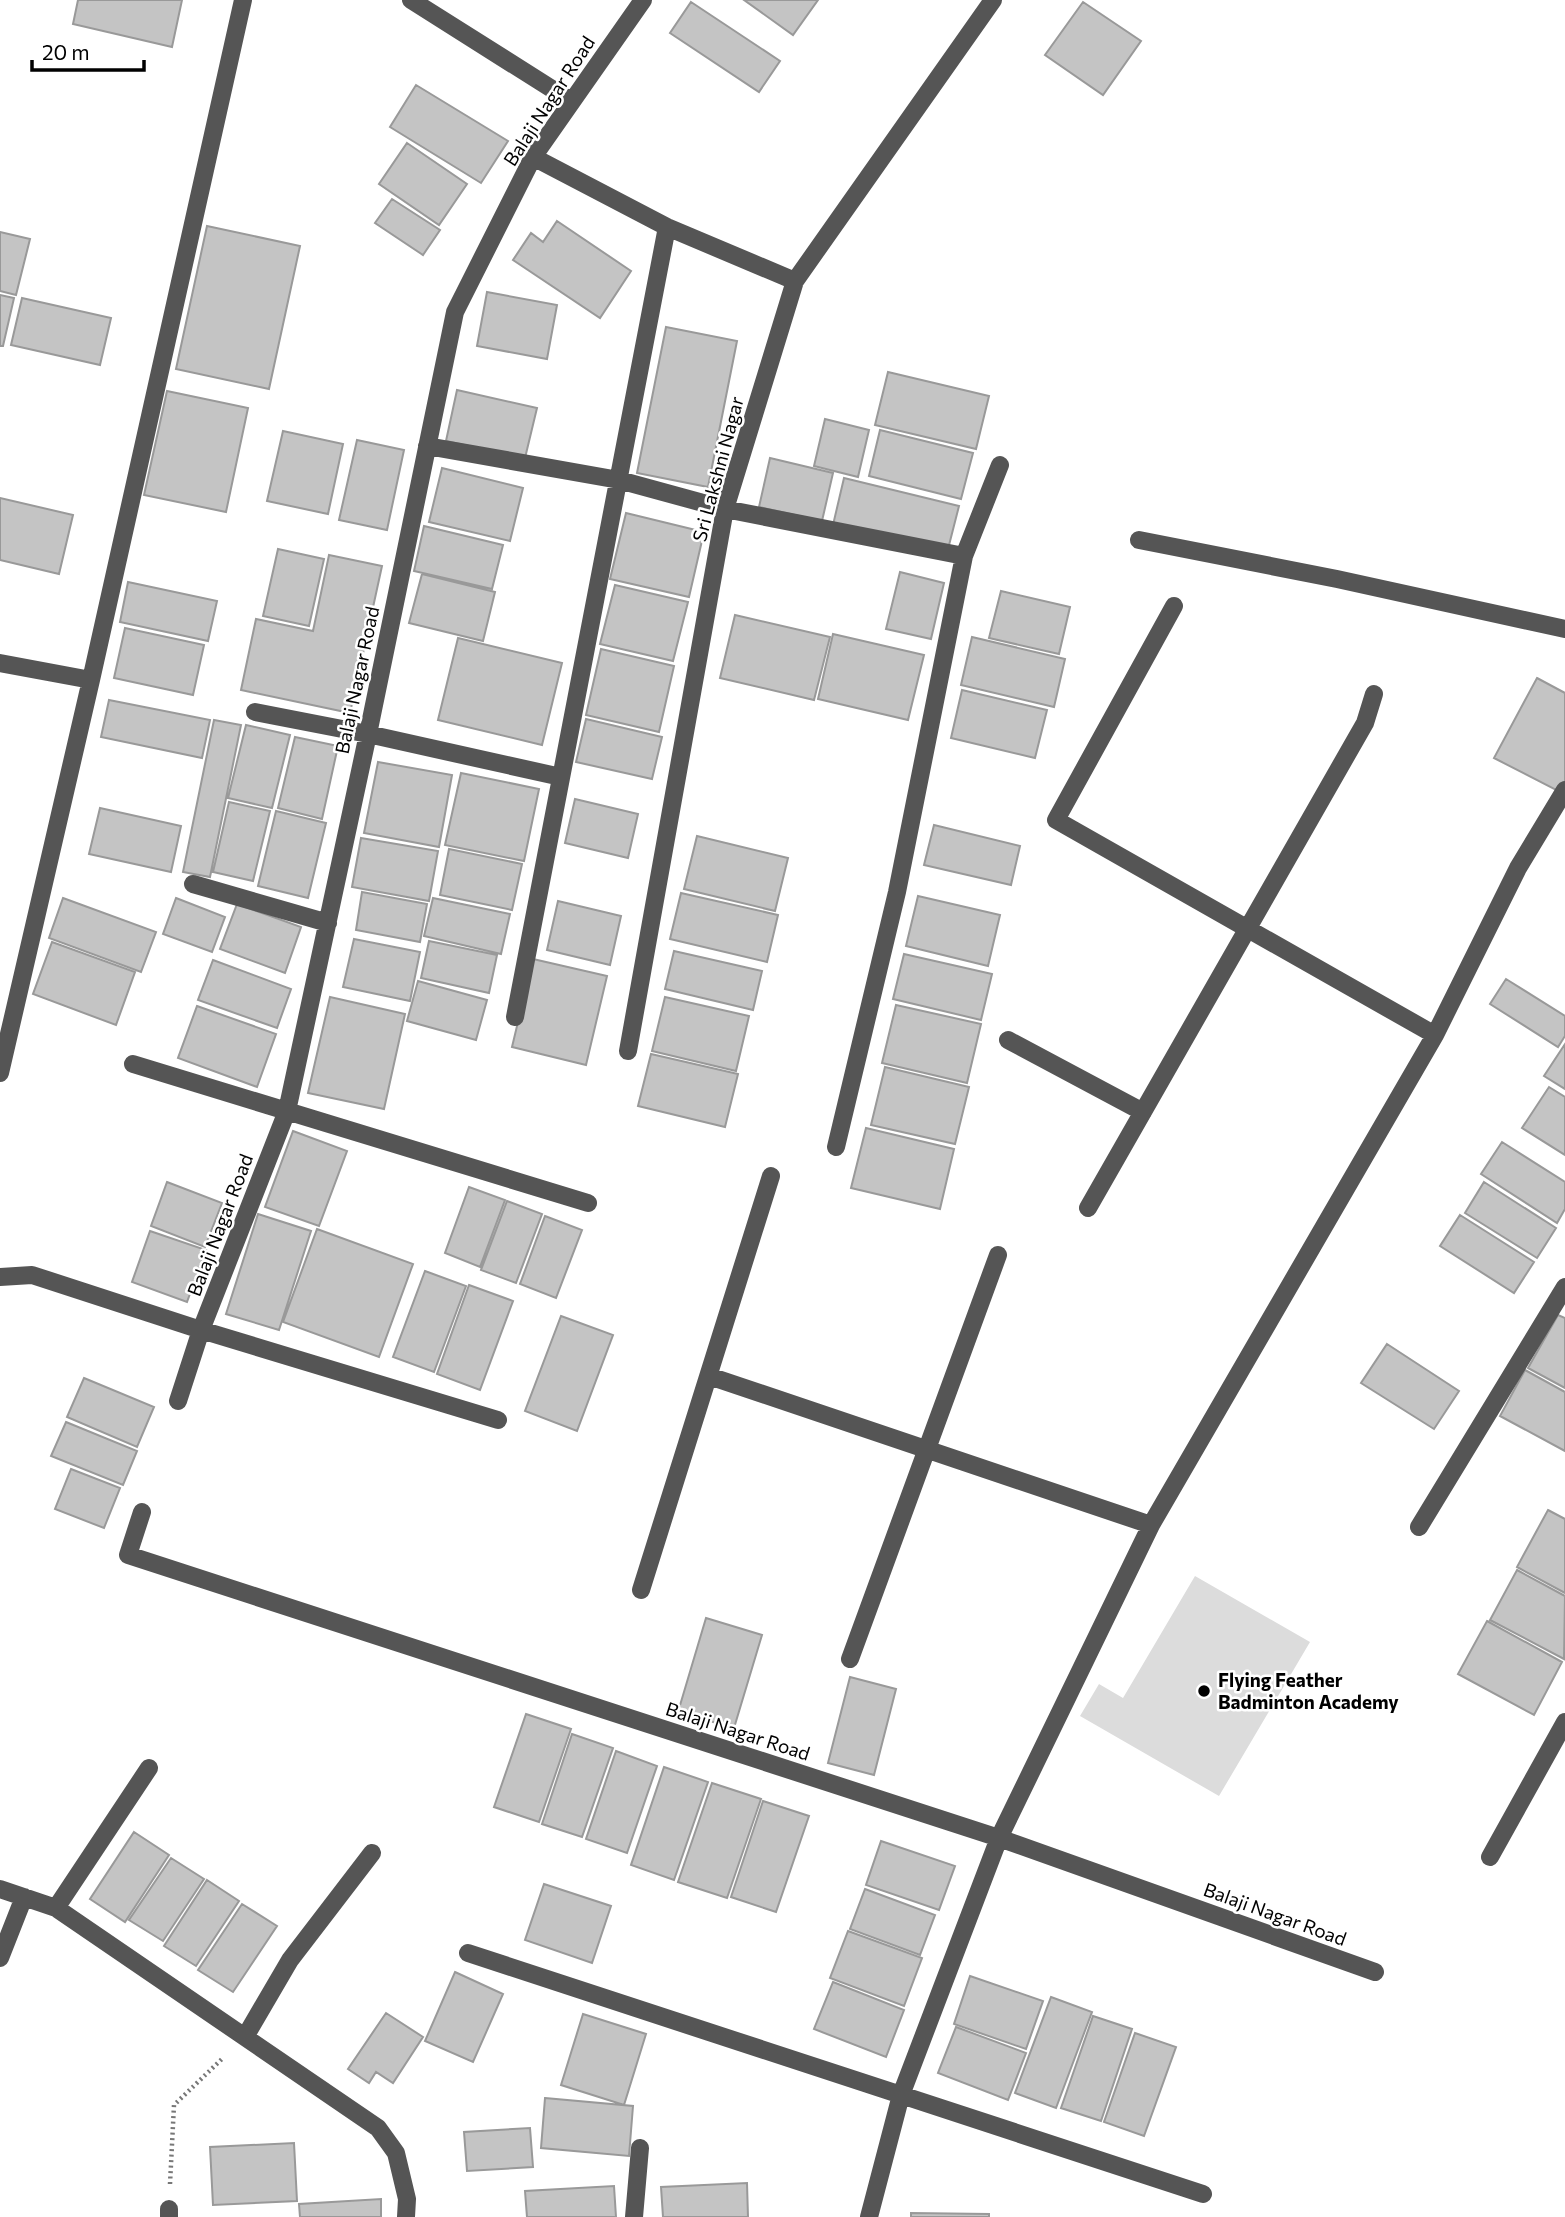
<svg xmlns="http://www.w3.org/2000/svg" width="1565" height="2217" font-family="Commissioner,sans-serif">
<rect width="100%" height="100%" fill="#fff"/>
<!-- green -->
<path fill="#dcdcdc" d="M1195,1576L1310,1642L1219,1796L1080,1716L1099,1684L1123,1698Z"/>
<!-- building -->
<path fill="#c4c4c4" stroke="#999" stroke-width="2" d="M78,0H182L172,47L73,24Z
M744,0H818L793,35Z
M691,2L780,61L759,92L670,33Z
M1083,2L1141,41L1103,95L1045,55Z
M416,85L508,141L481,183L390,127Z
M407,143L467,184L439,225L379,184Z
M392,199L440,230L423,255L375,223Z
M557,221L631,271L600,318L513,260L531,233L543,242Z
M207,226L300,246L269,389L176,369Z
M0,232L30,239L16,295L0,291Z
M487,292L557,305L547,359L477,346Z
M0,295L14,298L3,346H0Z
M22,298L111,318L100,365L11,345Z
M666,327L737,341L708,487L637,473Z
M888,372L989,396L976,449L875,425Z
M457,390L537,408L525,458L446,441Z
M167,391L248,408L226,512L144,495Z
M825,419L869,430L858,477L814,466Z
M880,430L973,453L961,499L869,476Z
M283,431L343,444L328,514L267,501Z
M357,440L404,450L387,530L339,520Z
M770,458L833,473L822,521L759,507Z
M442,468L523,488L510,541L429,522Z
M844,478L959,506L947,553L833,525Z
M0,498L73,515L59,574L0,560Z
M626,513L704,532L689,597L610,579Z
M424,526L503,545L492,589L414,571Z
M278,549L324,559L309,626L263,616Z
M329,555L382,566L350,713L241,690L256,619L313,631Z
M900,572L944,583L931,639L886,629Z
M422,574L495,592L483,641L409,623Z
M128,582L217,601L208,641L120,622Z
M615,585L688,602L673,661L600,644Z
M1001,591L1070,607L1059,654L989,638Z
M735,615L830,637L814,700L720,678Z
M125,628L204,645L193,695L114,678Z
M833,634L924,655L908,720L818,699Z
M972,637L1065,659L1054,707L961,685Z
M458,638L562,663L542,745L438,720Z
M601,649L674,666L659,732L586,715Z
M1537,678L1565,693V781L1560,792L1494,758Z
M962,690L1047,710L1035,758L951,738Z
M109,700L210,720L202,758L101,737Z
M586,719L662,737L652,779L576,762Z
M214,720L241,725L210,877L183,872Z
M246,725L290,735L272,808L228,798Z
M295,737L338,746L322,819L278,808Z
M378,762L452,775L439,847L364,833Z
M461,773L539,789L524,861L445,845Z
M575,799L638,814L628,858L565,843Z
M229,802L270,811L253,881L213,872Z
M100,808L181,826L171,872L89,854Z
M276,811L326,823L308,898L258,886Z
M934,825L1020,846L1011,885L924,865Z
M697,836L788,858L775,911L684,889Z
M361,838L438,851L429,901L352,887Z
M449,849L522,864L512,910L440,895Z
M362,892L427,904L420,942L356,930Z
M681,893L778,915L767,962L670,939Z
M918,896L1000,915L988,966L906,946Z
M63,898L156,932L141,972L49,938Z
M176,898L225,917L212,952L163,934Z
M433,898L510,914L501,954L424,936Z
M558,901L621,916L610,965L547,950Z
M237,904L301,927L285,973L220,949Z
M354,939L420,952L410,1001L343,987Z
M429,941L497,955L489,993L421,978Z
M52,942L135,972L116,1025L33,994Z
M674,951L762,971L753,1010L665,989Z
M904,954L992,974L981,1020L893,999Z
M533,959L607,976L586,1065L512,1047Z
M213,960L291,989L277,1028L198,1000Z
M1506,979L1565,1016V1036L1558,1047L1490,1004Z
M418,981L487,1000L476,1040L407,1021Z
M330,997L405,1014L384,1109L308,1093Z
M665,997L749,1016L736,1071L652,1051Z
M896,1005L981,1024L967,1083L882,1063Z
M197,1006L276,1034L257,1087L178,1058Z
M1565,1044V1089L1544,1076Z
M651,1054L738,1074L725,1127L638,1106Z
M885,1067L969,1087L955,1144L871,1125Z
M1549,1087L1565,1097V1155L1522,1128Z
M866,1128L954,1149L940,1209L851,1188Z
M293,1131L347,1151L319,1226L265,1207Z
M1502,1142L1565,1182V1209L1557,1223L1481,1174Z
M167,1182L222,1203L205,1247L151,1226Z
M1484,1182L1556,1228L1537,1258L1465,1213Z
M469,1187L505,1200L480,1267L445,1253Z
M507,1201L542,1214L516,1283L481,1270Z
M258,1214L311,1231L279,1330L226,1314Z
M1460,1215L1534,1262L1514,1293L1440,1246Z
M545,1216L582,1230L556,1298L520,1284Z
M317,1229L413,1264L379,1357L283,1322Z
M150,1231L206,1250L187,1302L132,1282Z
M425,1271L466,1286L434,1372L393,1357Z
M469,1285L513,1301L480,1390L437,1374Z
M1558,1315L1565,1318V1388L1528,1368Z
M561,1316L613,1335L577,1431L525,1411Z
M1387,1344L1459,1391L1434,1429L1361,1383Z
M1525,1370L1565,1392V1451L1500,1416Z
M84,1378L154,1407L137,1447L67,1417Z
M66,1422L137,1451L123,1485L51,1456Z
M71,1469L120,1488L104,1528L55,1509Z
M1548,1510L1565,1519V1593L1517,1567Z
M1517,1570L1565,1596L1564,1659L1490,1620Z
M706,1618L762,1635L734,1728L678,1712Z
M1487,1621L1562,1662L1534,1715L1458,1674Z
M850,1677L896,1689L874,1775L828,1763Z
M526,1714L571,1729L539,1822L494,1807Z
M572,1734L613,1748L582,1837L542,1824Z
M616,1751L657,1766L627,1853L586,1839Z
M664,1767L708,1782L674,1880L631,1865Z
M712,1783L761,1799L727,1898L678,1882Z
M763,1801L809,1816L776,1912L731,1897Z
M134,1832L169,1855L125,1922L90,1899Z
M881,1841L955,1866L939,1910L866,1885Z
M171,1858L204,1879L163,1941L129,1920Z
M207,1880L239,1901L196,1966L164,1946Z
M544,1884L611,1906L592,1963L525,1940Z
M865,1889L935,1915L920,1955L850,1929Z
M242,1904L277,1926L233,1992L198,1970Z
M848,1931L922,1958L904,2006L830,1978Z
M455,1972L503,1994L473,2062L425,2041Z
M970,1976L1043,2001L1026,2049L954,2024Z
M833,1982L904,2010L886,2057L814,2029Z
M1051,1997L1092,2012L1056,2108L1015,2093Z
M386,2013L423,2037L393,2083L376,2072L369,2083L348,2069Z
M583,2014L646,2034L624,2105L561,2085Z
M1093,2016L1132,2029L1101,2121L1061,2108Z
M956,2027L1026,2053L1008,2100L938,2073Z
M1135,2033L1176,2047L1144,2136L1104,2122Z
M545,2098L633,2106L629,2156L541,2148Z
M530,2128L533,2167L467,2171L464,2132Z
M294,2143L297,2201L213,2205L210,2147Z
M747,2183L748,2217H663L661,2187Z
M614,2186L616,2217H527L525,2191Z
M381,2199V2217H300L299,2204Z
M911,2213L989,2214V2217H911Z"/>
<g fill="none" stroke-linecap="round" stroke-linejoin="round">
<!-- path -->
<path stroke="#777" stroke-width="4.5" stroke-dasharray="2 3.5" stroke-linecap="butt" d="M170,2184L174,2105L224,2057"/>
<!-- minor -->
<path stroke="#555" stroke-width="18" d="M411,0L571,101
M533,157L667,227L795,281
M427,446L619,480L725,509L964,556
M1139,540L1337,579L1565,629
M1174,606L1056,820L1435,1035
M0,663L91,680
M255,712L368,734L561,777
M193,884L328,923
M515,1017L667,227
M1008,1040L1143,1112
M628,1051L725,509L795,281L993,0
M133,1064L588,1203
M0,1073L91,680L243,0
M836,1147L897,892L964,556L1000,465
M1088,1208L1365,723L1374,694
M0,1277L32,1275L201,1330L498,1420
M709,1376L1151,1525
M178,1401L201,1330L287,1111L368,734L455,312L533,157L643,0
M142,1512L128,1555L999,1838L1375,1972
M1419,1527L1565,1287
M641,1590L771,1176
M850,1659L998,1255
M1490,1857L1565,1722
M0,1889L56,1908L378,2128L396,2153L407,2199L406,2217
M56,1908L149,1768
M468,1953L1203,2194
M0,1958L24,1897
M245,2037L290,1960L372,1853
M169,2217V2209
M634,2217L640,2148
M869,2217L901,2095L999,1838L1151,1525L1435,1035L1518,868L1565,790"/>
</g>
<!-- markers -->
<circle fill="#000" stroke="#fff" stroke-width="2.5" cx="1204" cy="1691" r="7"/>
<g text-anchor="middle" stroke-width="5" stroke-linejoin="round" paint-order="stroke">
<!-- street labels -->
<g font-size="19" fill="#000" stroke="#fff">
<text transform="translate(549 101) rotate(-57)" y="7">Balaji Nagar Road</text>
<text transform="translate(718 469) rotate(-75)" y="7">Sri Lakshni Nagar</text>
<text transform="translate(357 680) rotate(-78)" y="7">Balaji Nagar Road</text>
<text transform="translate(220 1225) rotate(-69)" y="7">Balaji Nagar Road</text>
<text transform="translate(738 1731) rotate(18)" y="7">Balaji Nagar Road</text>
<text transform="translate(1275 1914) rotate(20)" y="7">Balaji Nagar Road</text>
</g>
<!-- poi labels -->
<g font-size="19" font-weight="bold" fill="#000" stroke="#fff" text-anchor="start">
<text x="1218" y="1687">Flying Feather<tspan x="1218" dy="22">Badminton Academy</tspan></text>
</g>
</g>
<!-- scale -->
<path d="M32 60v10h112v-10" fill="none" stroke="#000000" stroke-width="3.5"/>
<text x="42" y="60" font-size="21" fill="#000000" stroke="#ffffff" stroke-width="5" paint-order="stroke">20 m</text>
</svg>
